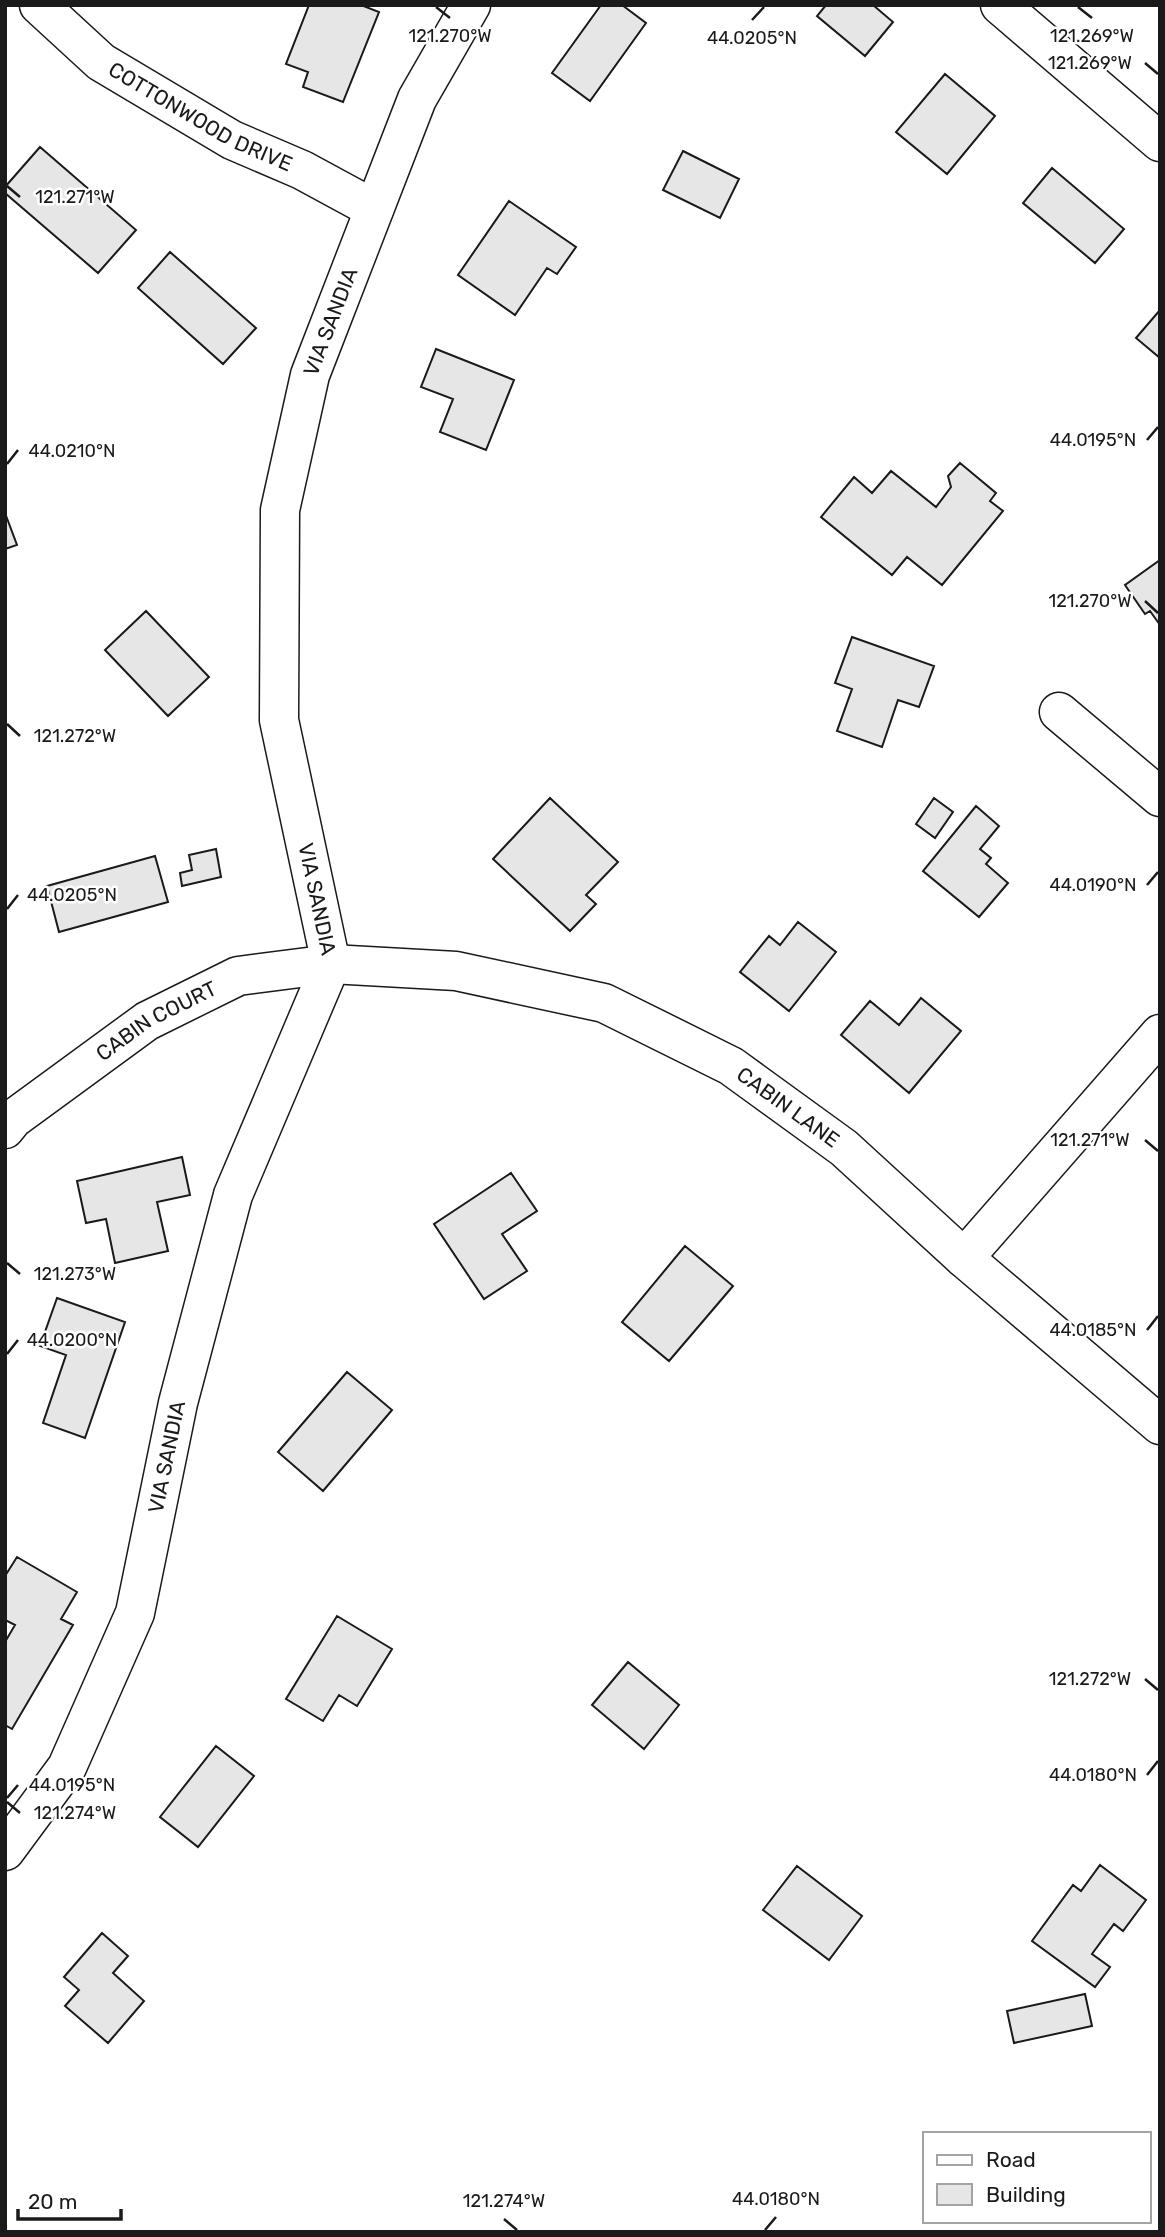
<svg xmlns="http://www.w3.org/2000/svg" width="1165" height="2237" font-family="Rubik,sans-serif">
<rect width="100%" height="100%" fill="#fff"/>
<!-- building -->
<path fill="#e6e6e6" stroke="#1a1a1a" stroke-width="2" d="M309,5H361L379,12L343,102L303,87L308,72L286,64Z
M601,5H622L646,23L590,101L552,73Z
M826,5H873L893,22L865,56L817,16Z
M945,74L995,116L947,174L896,132Z
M40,147L136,230L98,273L5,193V187Z
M683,151L739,179L720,218L663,190Z
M1052,168L1124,229L1095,263L1023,203Z
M509,201L576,247L557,274L547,268L515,315L458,275Z
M170,252L256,328L223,364L138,288Z
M1160,310V358L1136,338Z
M436,349L514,380L486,450L440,432L453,399L421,387Z
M960,463L996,493L990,501L1003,511L942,585L907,557L892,575L821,517L854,477L872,493L891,471L936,507L951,487L948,476Z
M5,513L17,545L5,549Z
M1160,560V625L1150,611L1145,614L1125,585Z
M146,611L209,677L168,716L105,650Z
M852,637L934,666L919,707L898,700L882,747L837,731L852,689L835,683Z
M550,798L618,862L586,895L596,904L570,931L493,859Z
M934,798L953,812L935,838L916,824Z
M976,806L999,826L980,849L991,858L986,864L1008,883L979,917L923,871Z
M216,849L221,877L182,886L180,873L192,870L189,855Z
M155,856L168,902L59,932L47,886Z
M798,922L836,952L789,1011L740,972L769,936L780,945Z
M921,998L961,1031L909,1093L841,1035L870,1001L899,1025Z
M182,1157L190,1195L157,1202L168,1251L115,1263L106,1219L86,1223L77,1181Z
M511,1173L537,1211L502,1234L527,1271L484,1299L434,1224Z
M685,1246L733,1286L669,1361L622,1322Z
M57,1298L125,1322L85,1438L43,1423L66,1355L40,1346Z
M347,1372L392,1410L323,1491L278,1452Z
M17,1557L77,1592L61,1619L73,1625L12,1729L5,1725V1642L15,1625L5,1620V1576Z
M337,1616L392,1649L357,1706L339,1695L323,1721L286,1699Z
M628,1662L679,1705L644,1749L592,1705Z
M216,1746L254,1776L198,1847L160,1817Z
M1100,1865L1146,1900L1123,1931L1114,1924L1092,1954L1110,1967L1095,1987L1032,1941L1073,1885L1081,1891Z
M797,1866L862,1916L829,1960L763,1910Z
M102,1933L128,1956L113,1973L144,2001L108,2043L65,2006L79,1990L64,1977Z
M1085,1994L1092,2026L1014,2043L1007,2011Z"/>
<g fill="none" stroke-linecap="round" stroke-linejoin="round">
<defs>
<g id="minor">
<path id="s1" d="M39,5L101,62L232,140L302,170L374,209"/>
<path d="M1000,5L1160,142"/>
<path d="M1059,712L1160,797"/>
<path id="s2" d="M5,1129L13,1119L147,1021L238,976L331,964L456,971L604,1003L731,1066L844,1148L964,1258L1160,1425"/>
<path d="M964,1258L1160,1034"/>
<path id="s3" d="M5,1851L67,1767L135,1613L178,1403L233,1195L331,964L279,720L280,510L310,375L417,99L471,5"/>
</g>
</defs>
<!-- minor casing -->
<use href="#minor" stroke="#1a1a1a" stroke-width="41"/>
<!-- minor -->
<use href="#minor" stroke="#fff" stroke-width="38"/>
</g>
<!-- ticks -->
<path fill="none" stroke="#1a1a1a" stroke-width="2.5" d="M436,7L450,18M1078,7L1092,18M752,20L764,7M1145,63L1158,74M7,186L20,197M1147,440L1158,427M7,464L18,450M1145,601L1158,613M7,724L20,736M1147,885L1158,872M7,909L18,895M1145,1140L1158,1151M7,1263L20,1274M1147,1330L1158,1316M7,1354L18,1340M1145,1679L1158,1690M1147,1775L1158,1761M7,1798L18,1785M7,1802L20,1813M504,2219L517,2230M765,2230L776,2217"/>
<g text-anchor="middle" stroke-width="5" stroke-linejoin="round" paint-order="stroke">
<!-- street labels -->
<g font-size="21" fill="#1a1a1a" stroke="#fff">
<text dy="7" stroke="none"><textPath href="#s1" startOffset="198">COTTONWOOD DRIVE</textPath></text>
<text dy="7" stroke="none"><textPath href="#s3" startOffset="1608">VIA SANDIA</textPath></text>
<text transform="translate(317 899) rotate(78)" y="7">VIA SANDIA</text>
<text dy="7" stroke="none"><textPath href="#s2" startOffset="187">CABIN COURT</textPath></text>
<text dy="7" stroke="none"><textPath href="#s2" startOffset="863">CABIN LANE</textPath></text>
<text dy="7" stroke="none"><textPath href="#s3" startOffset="432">VIA SANDIA</textPath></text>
</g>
</g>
<g font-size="18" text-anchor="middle" fill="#1a1a1a" stroke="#fff" stroke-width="5" stroke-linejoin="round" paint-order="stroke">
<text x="450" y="42">121.270°W</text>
<text x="1092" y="42">121.269°W</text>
<text x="752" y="44">44.0205°N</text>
<text x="1090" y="69">121.269°W</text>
<text x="75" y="203">121.271°W</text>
<text x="1093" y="446">44.0195°N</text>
<text x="72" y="457">44.0210°N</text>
<text x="1090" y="607">121.270°W</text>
<text x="75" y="742">121.272°W</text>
<text x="1093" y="891">44.0190°N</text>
<text x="72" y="901">44.0205°N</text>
<text x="1090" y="1146">121.271°W</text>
<text x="75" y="1280">121.273°W</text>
<text x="1093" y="1336">44.0185°N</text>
<text x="72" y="1346">44.0200°N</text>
<text x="1090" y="1685">121.272°W</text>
<text x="1093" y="1781">44.0180°N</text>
<text x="72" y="1791">44.0195°N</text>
<text x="75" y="1819">121.274°W</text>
<text x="776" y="2205">44.0180°N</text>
<text x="504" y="2207">121.274°W</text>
</g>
<!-- border -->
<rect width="1165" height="2237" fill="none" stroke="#1a1a1a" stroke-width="14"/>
<!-- legend -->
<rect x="923" y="2132" width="228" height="91" fill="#ffffff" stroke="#a3a3a3" stroke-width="2"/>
<rect x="937" y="2155" width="35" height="10" fill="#ffffff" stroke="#a3a3a3" stroke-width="2"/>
<text x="986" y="2167" font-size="21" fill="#1a1a1a">Road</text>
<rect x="937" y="2184" width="35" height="21" fill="#e6e6e6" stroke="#a3a3a3" stroke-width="2"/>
<text x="986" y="2202" font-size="21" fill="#1a1a1a">Building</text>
<!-- scale -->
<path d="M18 2209v10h103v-10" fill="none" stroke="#1a1a1a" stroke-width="3.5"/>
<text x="28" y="2209" font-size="21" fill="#1a1a1a" stroke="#ffffff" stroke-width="5" paint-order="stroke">20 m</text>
</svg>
